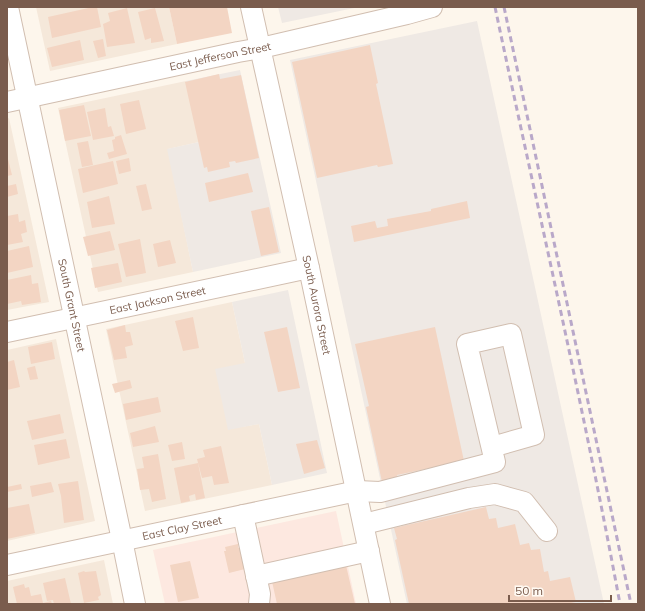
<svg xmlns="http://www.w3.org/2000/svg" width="645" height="611" font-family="Mulish,sans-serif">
<rect width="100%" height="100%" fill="#fdf6ec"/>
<!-- residential -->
<path fill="#f5e8da" d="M36,7H169L177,44L50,71Z
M186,81L199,142L168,149L193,272L98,292L58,108Z
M9,118L49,302L7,310V119Z
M232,302L245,363L228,429L259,424L272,485L145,511L106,329Z
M56,339L95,521L7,541V350Z
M104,560L113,604H7V581Z"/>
<!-- commercial -->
<path fill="#fde8e0" d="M336,511L356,604H165L153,550Z"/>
<!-- industrial -->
<path fill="#efe9e4" d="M278,7H359L282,23Z
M477,21L604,604H407L290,60Z
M240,70L281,253L193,272L167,149L199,142L186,81Z
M288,290L327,473L272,485L259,424L228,430L215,369L245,363L232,302Z"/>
<!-- building -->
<path fill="#f3d5c3" d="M93,7H97L101,27L52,38L48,17Z
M169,7H227L232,33L177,44Z
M127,8L135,43L107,47L103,24L110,21L108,13Z
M155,8L164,41L151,43V38L145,40L138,12Z
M103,39L106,56L98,58L93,41Z
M80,40L84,60L52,67L47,48Z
M370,45L378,83L376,84L393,164L378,167L377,165L317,178L292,62Z
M219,74L220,79L241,75L259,158L236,163L235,161L229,162L230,167L208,172L207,167L204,168L185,82Z
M139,100L146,129L126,134L120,104Z
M84,105L91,136L65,141L59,110Z
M105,108L108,127L111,126L114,136L93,140L87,112Z
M121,135L127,154L109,159L107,153L114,151L112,140L115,139V137Z
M88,141L93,165L82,167L77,143Z
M7,155L12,175L7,176Z
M129,158L131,171L119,174L116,161Z
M113,161L118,184L83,193L78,169Z
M248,173L253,192L209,202L205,183Z
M16,184L18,194L7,197V186Z
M146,184L152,209L142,211L136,186Z
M109,196L115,224L92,228L87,202Z
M467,201L470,218L354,242L351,226L375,221L377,228L388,226L387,219L431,211V209Z
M269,207L279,252L261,256L251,211Z
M18,214L19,222L25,220L27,232L21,234L23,242L7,245V216Z
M110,231L115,250L88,256L83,237Z
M140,239L146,273L126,277L118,244Z
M170,240L176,263L158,267L153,244Z
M29,246L33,267L7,273V251Z
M118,263L122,282L95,288L91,268Z
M31,275L32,284L38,283L41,302L22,305L21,301L7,304V280Z
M193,317L199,348L183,351L175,321Z
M125,325L126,332H130L133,345L125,347L127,358L114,360L107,330Z
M287,327L300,388L278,392L264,332Z
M435,327L464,461L397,475L398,479L382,482L366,407L369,406L355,344Z
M52,342L55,359L31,364L28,347Z
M14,360L20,387L7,390V362Z
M35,366L38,379L30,380L27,368Z
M130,380L132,388L115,393L112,384Z
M158,397L161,412L126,420L123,404Z
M60,414L64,433L32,440L27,421Z
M155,426L159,442L133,447L130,433Z
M66,439L70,458L38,465L34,445Z
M317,440L325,468L304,474L296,444Z
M182,442L185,459L172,461L168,445Z
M221,446L229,483L214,485L212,476L202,478L197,459L205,457L203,450Z
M158,454L166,499L152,502L149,489L140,490L137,469L144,468L142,457Z
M198,463L205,498L196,500L195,494L189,496L190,501L181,503L174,468Z
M78,481L84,520L64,523L61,496L58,484Z
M51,482L54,492L32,497L30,486Z
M21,484L22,489L7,492V487Z
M29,504L35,533L7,539V508Z
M486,507L489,519L496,518L498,528L515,524L520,545L529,543L531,550L540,549L544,572L548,571L550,581L570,577L576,602L566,604H409L395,540L397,539L394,528Z
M238,544V548L240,547L245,569L229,573L224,551H226L225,547Z
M190,561L199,598L178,602L170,565Z
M345,561L355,604H277L271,577Z
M84,571L85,572L96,571L101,595L98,597L99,600L84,603L78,573Z
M65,578L71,604H54L53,600L47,601L43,583Z
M24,584L25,588L29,587L31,596L41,594L43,603L51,601L52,604H17L13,587Z"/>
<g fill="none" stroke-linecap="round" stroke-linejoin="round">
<defs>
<g id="minor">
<path id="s1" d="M8,7L122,540L135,604"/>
<path id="s2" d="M251,7L309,268L380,604"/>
<path id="s3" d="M7,102L238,52L261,48L407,14L432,7"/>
<path id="s4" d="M7,332L309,268"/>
<path d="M243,515L260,594L259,604"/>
<path d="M364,524L469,498L495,494L524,502L547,531"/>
<path id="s5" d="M7,565L357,491L380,492L495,462L467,344L511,334L534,435L492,447"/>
<path d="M256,576L369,551"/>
</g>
</defs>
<!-- minor casing -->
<use href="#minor" stroke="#d1beb0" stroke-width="22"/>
<!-- minor -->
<use href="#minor" stroke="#fff" stroke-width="20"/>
<!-- rail -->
<path stroke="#b9a8c9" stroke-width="3" stroke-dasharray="6 4" stroke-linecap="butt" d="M495,7C537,206 583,404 620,604
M504,7L631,604"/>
</g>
<g text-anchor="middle" stroke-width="3" stroke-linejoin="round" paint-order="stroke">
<!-- street labels -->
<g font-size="11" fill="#7a5c4d" stroke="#fffaf3">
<text dy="4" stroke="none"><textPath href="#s3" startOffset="218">East Jefferson Street</textPath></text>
<text dy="4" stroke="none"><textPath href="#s4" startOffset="154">East Jackson Street</textPath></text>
<text dy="4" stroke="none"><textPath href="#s1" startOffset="305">South Grant Street</textPath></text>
<text dy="4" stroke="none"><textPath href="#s2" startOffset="305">South Aurora Street</textPath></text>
<text dy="4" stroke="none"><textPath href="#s5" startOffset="179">East Clay Street</textPath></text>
</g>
</g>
<!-- border -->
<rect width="645" height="611" fill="none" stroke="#7a5c4d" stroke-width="16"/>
<!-- scale -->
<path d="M509 595v6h102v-6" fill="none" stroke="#7a5c4d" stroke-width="2"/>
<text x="515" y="595" font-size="12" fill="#7a5c4d" stroke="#fffaf3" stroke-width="3" paint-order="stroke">50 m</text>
</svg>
